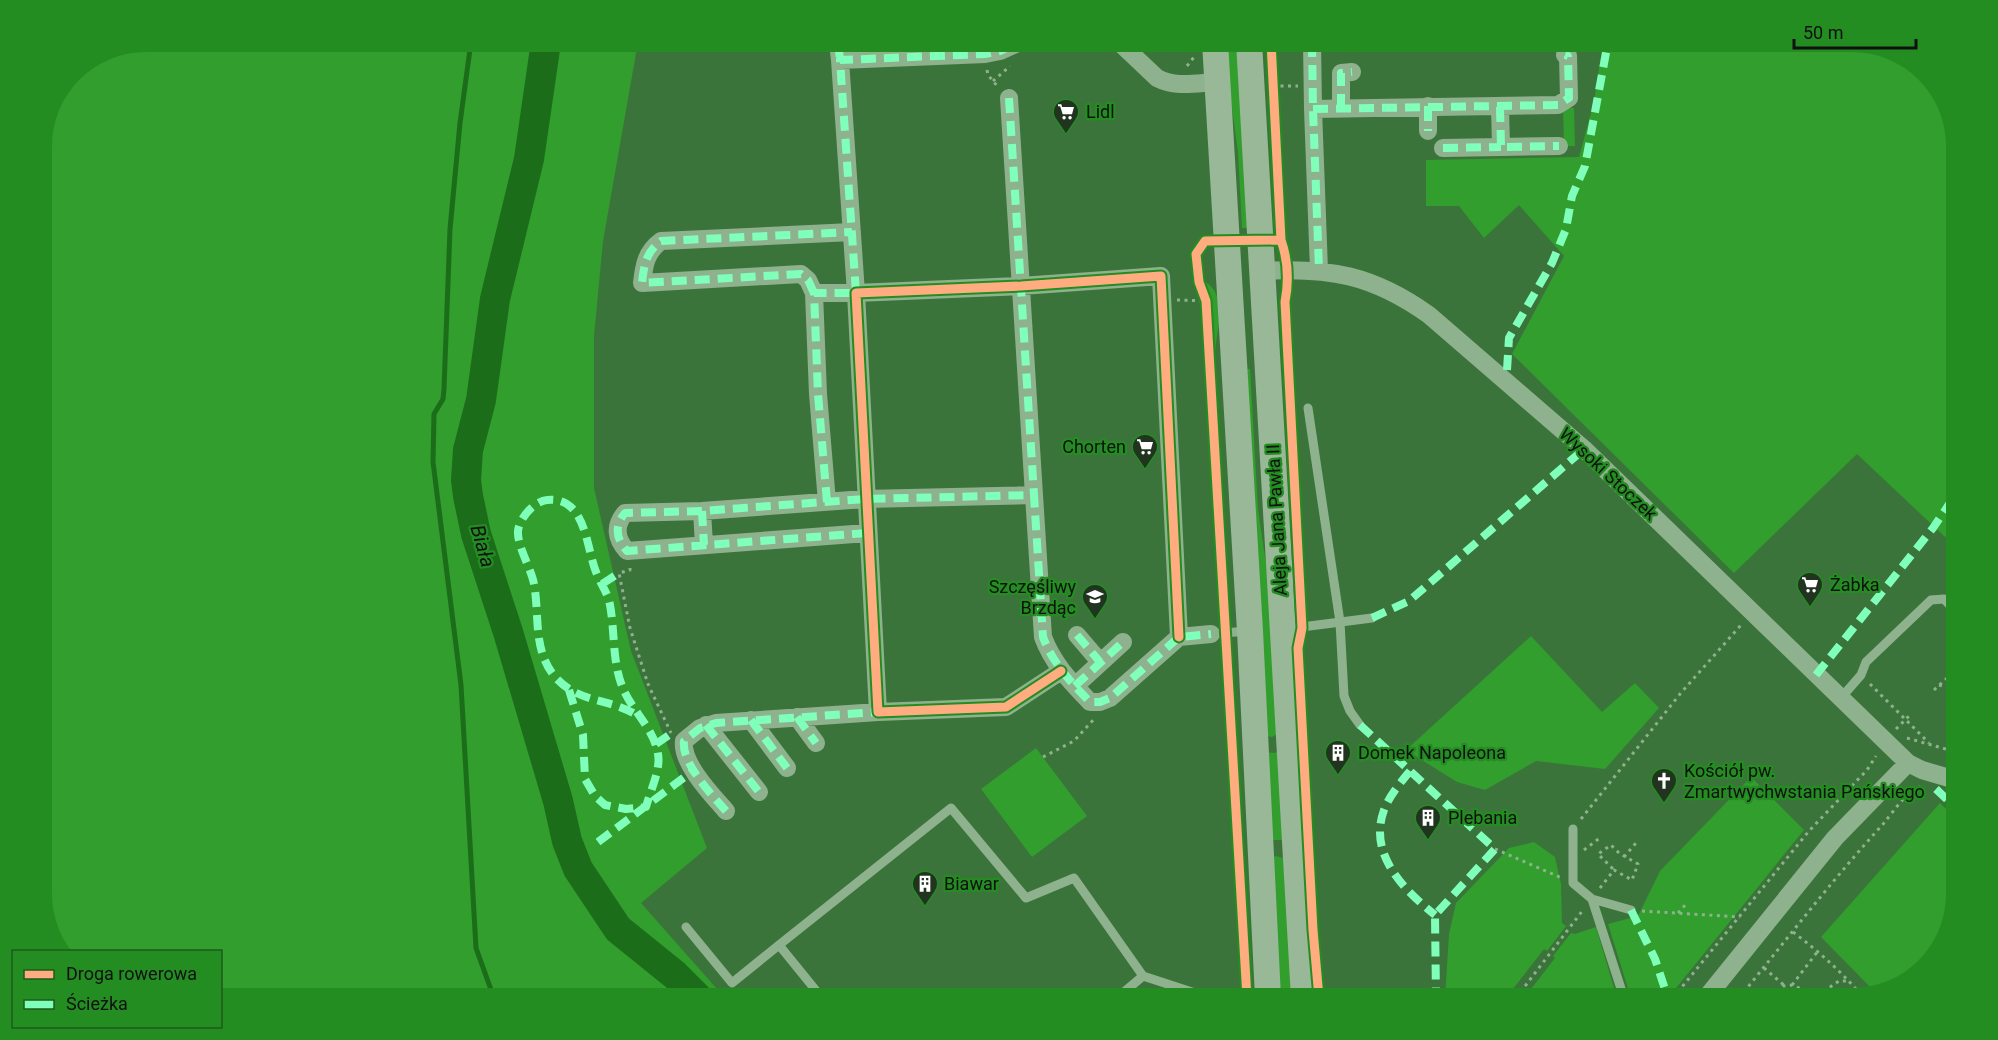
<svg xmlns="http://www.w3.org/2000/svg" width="1998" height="1040" font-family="Roboto,sans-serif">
<rect width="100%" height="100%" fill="#3b743a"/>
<!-- green -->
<path fill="#319e2d" d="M146,42H638L603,241L594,336V488L631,651L707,848L641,903L725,998H221L220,952L59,951L42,901V140L73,72L107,50Z
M1223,42H1239L1250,228H1242L1238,152Z
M1603,42H1852L1898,53L1939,89L1956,140V525L1945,537L1857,454L1734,573L1512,354L1564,256L1519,205L1484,238L1459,206H1426V160L1579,157L1594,102Z
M1563,108H1574L1575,146H1564Z
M1205,282C1228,294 1217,331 1215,351L1211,300L1206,295Z
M1247,369H1250L1258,509L1270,591L1277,734L1272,737L1266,736Z
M1531,636L1602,712L1635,683L1659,708L1605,769L1536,761L1485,790L1457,782L1406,750Z
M1036,748L1087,816L1032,857L981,789Z
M1279,751L1285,840H1269L1264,752L1275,753Z
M1751,777L1804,830L1668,998H1631L1608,924L1638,916L1660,871Z
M1940,803L1956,819V894L1945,940L1909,981L1874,991L1821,937Z
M1534,842L1555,857L1561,884L1562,923L1566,926L1547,951L1544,949L1506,998H1445L1449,934L1456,903L1509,848Z
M1276,856L1283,858L1295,998H1280L1272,858Z
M1596,927L1617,998H1524L1555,958L1553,956L1571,933L1575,934Z"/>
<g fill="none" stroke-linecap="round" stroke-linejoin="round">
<!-- stream -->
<path stroke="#1b6d1a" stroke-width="5" d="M471,42L460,123L450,229L444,389L443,399L434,414L433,462L461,685L476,948L494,998"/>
<!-- river -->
<path stroke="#1b6d1a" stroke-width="30" d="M546,42L529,159L495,299L481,400L468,450L466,480L468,496L476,534L508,632L558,801L567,841L578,869L618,929L675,975L698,998"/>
<!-- path -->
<path stroke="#8fb28e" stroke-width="3" stroke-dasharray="3 4.5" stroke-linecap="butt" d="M1187,66L1194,57V54
M987,70L988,75L998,87
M993,81L1010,66
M1273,86H1298
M1594,102L1598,98
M1177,300L1206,301
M630,568V570L619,573L630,628L648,684L671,733
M1870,684L1929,743
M1939,685L1956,689
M1934,690L1956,670
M1896,729L1911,714
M1907,738L1956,752
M1043,757L1074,741L1095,718
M1581,819L1680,694L1741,625
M1495,849L1562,878
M1584,850L1601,837
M1624,857L1636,843
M1600,888L1614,870L1632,880L1638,864L1619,853L1611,845L1598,854L1614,870
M1642,911L1740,917
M1678,913L1687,903
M1793,932C1818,951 1841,971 1861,995
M1764,968L1785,986
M1792,985L1818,951
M1516,998L1583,910
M1673,998L1809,831L1867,770L1876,756
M1739,998C1787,939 1833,879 1884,823C1893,812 1906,792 1920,787
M1773,998L1783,986L1792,985L1817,996L1839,981H1850"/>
<!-- service -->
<path stroke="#8fb28e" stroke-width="9" d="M1308,408L1340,622L1344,696L1350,711L1360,725
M1286,629L1372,618
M1211,634L1248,631
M1840,699L1861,675L1866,662L1931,600L1944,599L1956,612
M1573,829V883L1592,899L1624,998
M1592,899L1631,910
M686,927L732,983L779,945L822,998
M779,945L951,808L1026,898L1074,878L1143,976L1117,998
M1143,976L1192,992L1195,998"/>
<!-- minor -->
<path stroke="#8fb28e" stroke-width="18" d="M838,42L840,60
M1119,42L1157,78C1176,88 1196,83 1217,82
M1312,42L1313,109L1319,270
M1009,98L1034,495
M1428,106V131
M1500,107L1501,147L1559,146
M1313,109L1558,105L1569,98L1568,56L1565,55
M1341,109V73L1352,72
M1443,148L1501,147
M1262,271C1329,267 1373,275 1429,315L1584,449L1908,763L1922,770L1956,780
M814,293L808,280L801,274L642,283C644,265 646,252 661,241L852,232
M827,502L818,394L814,293H856L840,60L985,54L1000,51L1020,42
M702,511L704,545
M867,533L627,551C616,539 614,526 625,513L702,511L865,499L1034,495L1043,637C1053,664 1071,682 1090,702H1100L1110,698L1179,637L1211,634
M1077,635L1100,662
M1061,671L1006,707L878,712L856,293L1021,286L1161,276L1179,637
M1075,686L1123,642
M797,717L816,743
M751,720L787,768
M706,725L759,792
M726,811C712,795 681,763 684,741L700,728L716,723L878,712
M1706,998L1835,838L1908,763"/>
<!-- secondary -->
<path stroke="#98b897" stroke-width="26" d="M1215,42L1250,631L1268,998
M1249,42L1304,998"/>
<!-- quiet -->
<path stroke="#80ffba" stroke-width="8" stroke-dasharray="15 8" stroke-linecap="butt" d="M838,42L840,60
M1312,42L1313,109L1319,270
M1009,98L1034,495
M1428,106V131
M1500,107L1501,147L1559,146
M1313,109L1558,105L1569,98L1568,56L1565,55
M1341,109V73L1352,72
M1443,148L1501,147
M814,293L808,280L801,274L642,283C644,265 646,252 661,241L852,232
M1507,370L1509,338L1552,263L1566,229L1572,196L1585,166L1608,42
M827,502L818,394L814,293H856L840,60L985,54L1000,51L1020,42
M702,511L704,545
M867,533L627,551C616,539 614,526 625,513L702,511L865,499L1034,495L1043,637C1053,664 1071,682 1090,702H1100L1110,698L1179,637L1211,634
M602,584L619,573
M1372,618L1409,601L1584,449
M1077,635L1100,662
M1816,675L1933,528L1956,494
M1075,686L1123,642
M569,690L583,735L585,779L595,796L605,805L626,809L646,807C650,791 661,770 658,754C654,728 631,710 622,686C612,660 615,632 610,605C608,593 600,583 596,572C586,547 586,496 547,500C534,501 519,519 518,531C517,546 531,568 534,584C540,617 532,652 557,679C581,704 611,698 638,716
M797,717L816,743
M751,720L787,768
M706,725L759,792
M1360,725L1495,849L1435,915L1436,998
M656,744L672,733
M1410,771C1401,782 1389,796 1384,810C1368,854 1403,889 1435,915
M1936,789L1956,808
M726,811C712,795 681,763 684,741L700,728L716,723L878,712
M598,842L694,770
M1631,910L1655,959L1668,998"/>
<defs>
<path id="cycleway" d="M1271,42L1281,240C1288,260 1289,281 1285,302L1302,628L1298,648L1313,930L1319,998
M1061,671L1006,707L878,712L856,293L1021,286L1161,276L1179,637
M1247,998L1206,301L1199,282L1196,254L1205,241L1281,240"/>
</defs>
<!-- cycleway casing -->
<use href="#cycleway" stroke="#248d22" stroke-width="13"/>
<!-- cycleway -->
<use href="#cycleway" stroke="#ffac80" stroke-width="9"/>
</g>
<!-- icons -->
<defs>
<symbol id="supermarket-pin" viewBox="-11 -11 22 30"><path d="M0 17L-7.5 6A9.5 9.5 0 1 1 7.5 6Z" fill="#20341f" stroke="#248d22"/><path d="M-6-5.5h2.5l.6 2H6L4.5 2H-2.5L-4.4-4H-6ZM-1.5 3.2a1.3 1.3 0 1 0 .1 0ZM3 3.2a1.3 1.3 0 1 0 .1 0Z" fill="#fff"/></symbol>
<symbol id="school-pin" viewBox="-11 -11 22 30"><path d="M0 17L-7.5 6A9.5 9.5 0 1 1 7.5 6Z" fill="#20341f" stroke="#248d22"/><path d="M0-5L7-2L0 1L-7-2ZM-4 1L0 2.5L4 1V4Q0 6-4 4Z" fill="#fff"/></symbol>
<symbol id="building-pin" viewBox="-11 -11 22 30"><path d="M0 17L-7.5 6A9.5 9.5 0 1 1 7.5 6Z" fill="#20341f" stroke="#248d22"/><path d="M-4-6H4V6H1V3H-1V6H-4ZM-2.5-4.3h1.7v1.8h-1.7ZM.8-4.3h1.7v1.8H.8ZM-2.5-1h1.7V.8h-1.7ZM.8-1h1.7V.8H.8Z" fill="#fff"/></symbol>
<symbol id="church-pin" viewBox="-11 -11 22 30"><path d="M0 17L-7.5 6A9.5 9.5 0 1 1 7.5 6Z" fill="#20341f" stroke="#248d22"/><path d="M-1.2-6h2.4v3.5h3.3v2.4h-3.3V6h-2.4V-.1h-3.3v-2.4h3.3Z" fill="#fff"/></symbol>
</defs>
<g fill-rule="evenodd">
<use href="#supermarket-pin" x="1051" y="97" width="30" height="40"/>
<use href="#supermarket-pin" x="1130" y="432" width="30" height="40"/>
<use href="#supermarket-pin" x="1795" y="570" width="30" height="40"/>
<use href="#school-pin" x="1080" y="582" width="30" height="40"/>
<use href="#building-pin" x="1323" y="738" width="30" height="40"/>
<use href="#church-pin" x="1649" y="766" width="30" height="40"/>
<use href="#building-pin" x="1413" y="803" width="30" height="40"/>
<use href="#building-pin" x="910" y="869" width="30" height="40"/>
</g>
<g text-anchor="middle" stroke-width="4.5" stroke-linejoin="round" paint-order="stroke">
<!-- poi labels -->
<g font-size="18" fill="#111" stroke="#248d22" text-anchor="start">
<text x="1086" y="118">Lidl</text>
<text x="1126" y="453" text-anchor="end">Chorten</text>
<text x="1830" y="591">Żabka</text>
<text x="1076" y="593" text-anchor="end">Szczęśliwy<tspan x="1076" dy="21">Brzdąc</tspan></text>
<text x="1358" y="759">Domek Napoleona</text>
<text x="1684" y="777">Kościół pw.<tspan x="1684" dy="21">Zmartwychwstania Pańskiego</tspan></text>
<text x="1448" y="824">Plebania</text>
<text x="944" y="890">Biawar</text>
</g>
<!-- street labels -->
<g font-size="18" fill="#111" stroke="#248d22">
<text transform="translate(1608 474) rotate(43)" y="6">Wysoki Stoczek</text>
<text transform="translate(1277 520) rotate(-93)" y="6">Aleja Jana Pawła II</text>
</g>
<!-- water labels -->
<g font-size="20" font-style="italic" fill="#111" stroke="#248d22">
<text transform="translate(483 546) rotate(74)" y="7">Biała</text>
</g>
</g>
<!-- crop -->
<path d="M0 0H1998V1040H0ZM146 52H1852A94 94 0 0 1 1946 146V894A94 94 0 0 1 1852 988H146A94 94 0 0 1 52 894V146A94 94 0 0 1 146 52Z" fill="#248d22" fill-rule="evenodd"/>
<!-- legend -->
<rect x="12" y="950" width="210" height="78" fill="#248d22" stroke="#1c5b1b" stroke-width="1.5"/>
<rect x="24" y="970" width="30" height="9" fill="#ffac80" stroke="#1c5b1b" stroke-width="1.5"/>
<text x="66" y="980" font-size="18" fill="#111111">Droga rowerowa</text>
<rect x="24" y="1000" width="30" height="9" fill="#80ffba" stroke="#1c5b1b" stroke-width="1.5"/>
<text x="66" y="1010" font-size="18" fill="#111111">Ścieżka</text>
<!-- scale -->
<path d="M1794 39v9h122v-9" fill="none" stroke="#111111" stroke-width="3"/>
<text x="1803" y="39" font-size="18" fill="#111111" stroke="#248d22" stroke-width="4.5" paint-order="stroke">50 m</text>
</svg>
